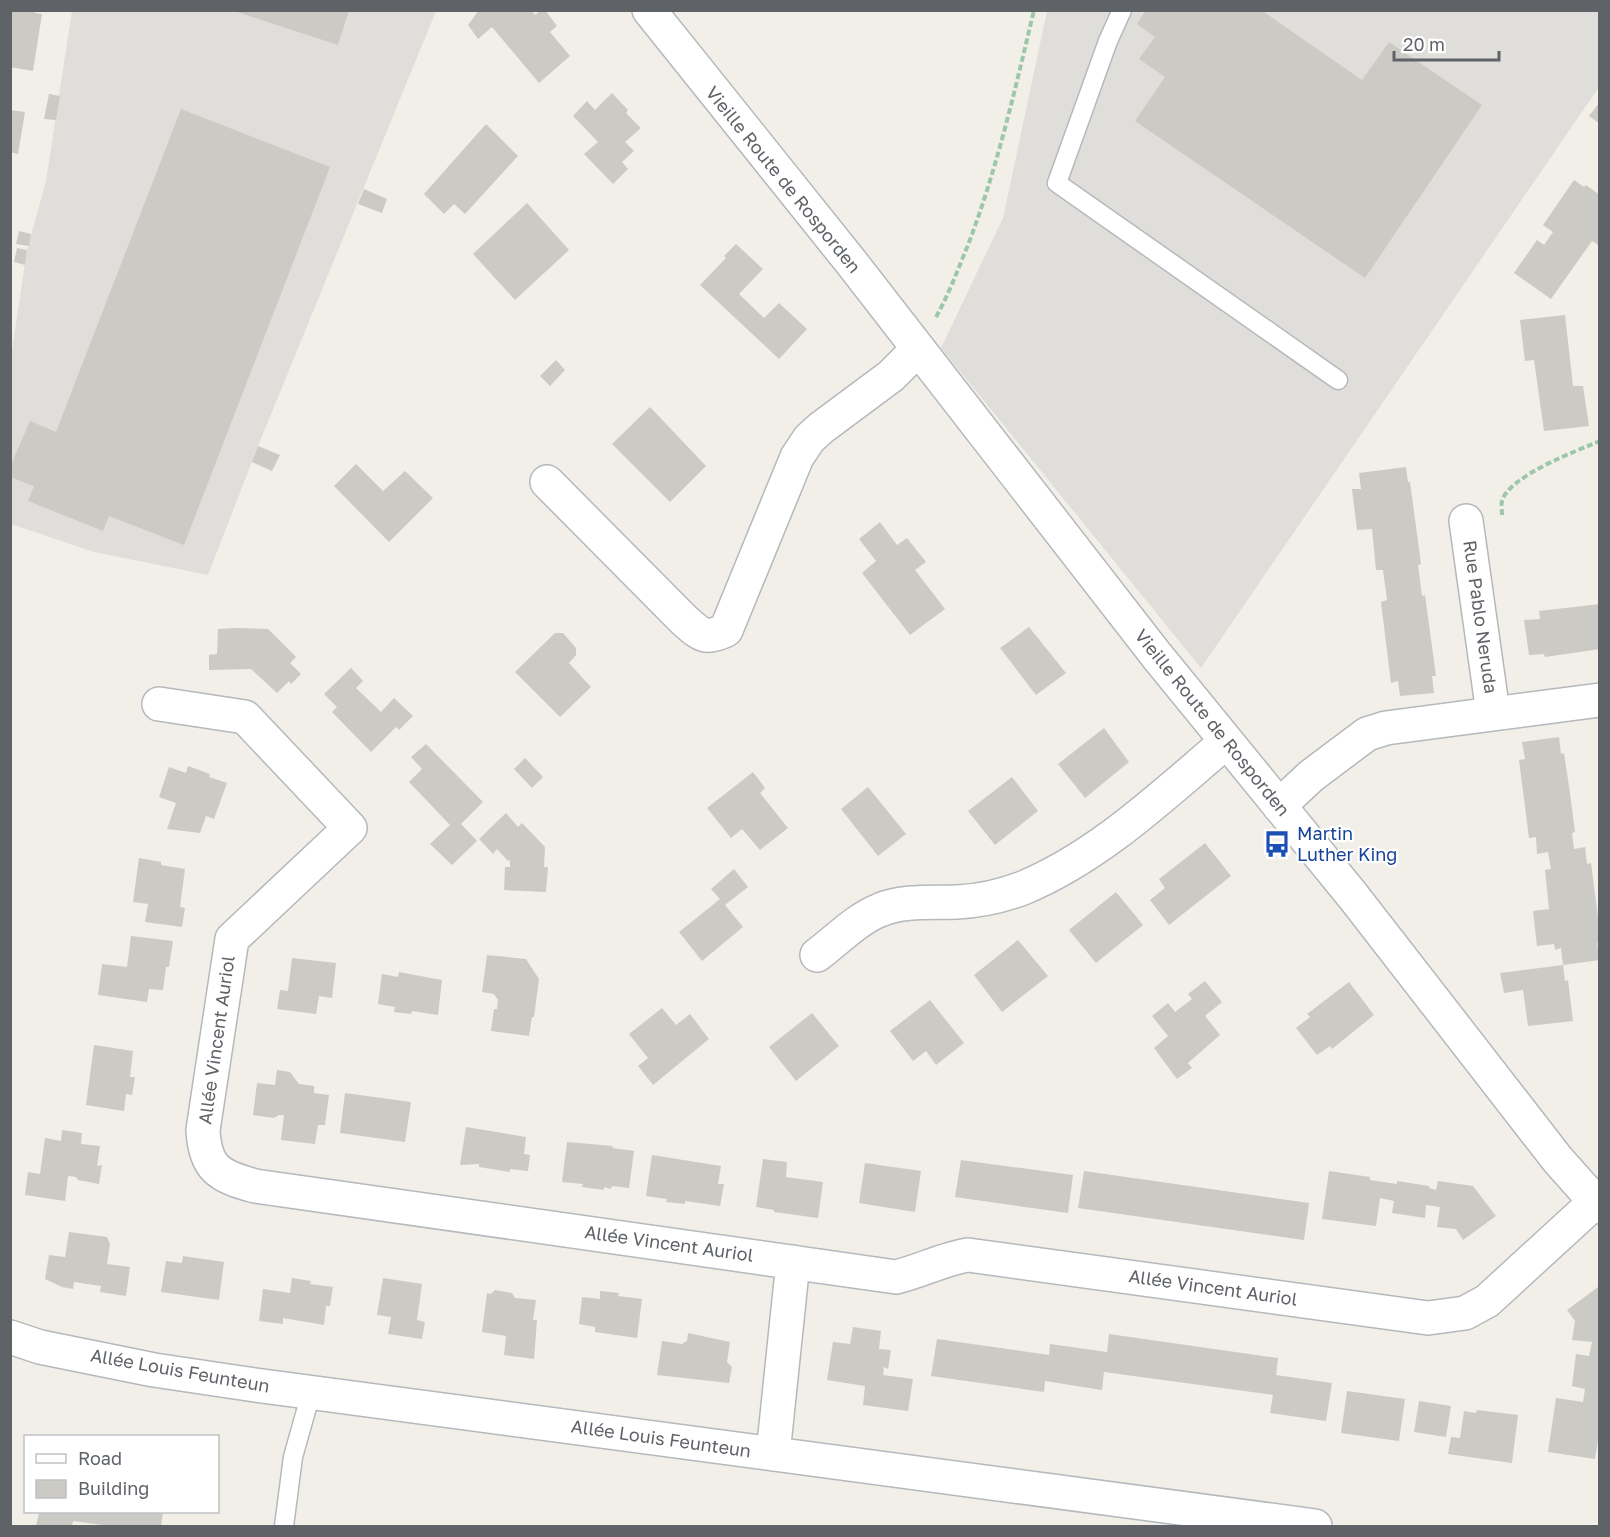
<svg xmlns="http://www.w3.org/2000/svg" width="1610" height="1537" font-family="'Golos Text',sans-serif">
<rect width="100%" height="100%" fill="#f1efe8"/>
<!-- industrial -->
<path fill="#e0deda" d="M72,11H436L258,446L208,575L94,552L11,524V357L27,250L46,181Z
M1047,11H1599V87L1201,668L941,348L1003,218Z"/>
<!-- building -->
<path fill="#cccac5" d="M10,10H35V13L42,14L33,71L10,67Z
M231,10H349L338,45Z
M479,10H531L535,15L541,10H545L557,26L550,32L570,56L539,83L492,27L478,39L468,25Z
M1146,10H1261L1362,80L1389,42L1482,105L1365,278L1135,121L1165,77L1139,59L1155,37L1137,24Z
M612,93L628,110L626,113L641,128L625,142L634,151L622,162L628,169L613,184L584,154L598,142L573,116L587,101L595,110Z
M49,94L60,96L56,120L44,119Z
M1600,102V124L1589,116Z
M181,109L330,167L184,545L109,516L103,531L28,501L34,486L10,477V467L30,421L56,432Z
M10,110L25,112L18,154L10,152Z
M486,124L518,156L465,214L454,204L444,214L424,194Z
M1574,180L1584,187L1586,185L1600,195V246L1592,241L1551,299L1514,273L1537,240L1544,245L1553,232L1543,225Z
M364,189L387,199L382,213L358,204Z
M527,203L569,250L515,300L473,254Z
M19,231L31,234L29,246L16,244Z
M736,244L763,269L739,294L764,318L779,303L807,329L779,359L700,285L726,258L724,256Z
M17,248L27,250L25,265L14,262Z
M1565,315L1573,386H1583L1589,426L1544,431L1534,360L1525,361L1520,320Z
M556,360L565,370L550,386L540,376Z
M650,407L706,466L670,502L612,444Z
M258,446L280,455L272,471L252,462Z
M356,464L383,491L405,471L433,498L389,542L334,486Z
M1406,467L1408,482H1410L1421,564L1418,565L1422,596L1425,595L1436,676H1432L1434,693L1400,696L1398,681L1391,683L1381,602L1387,600L1383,570H1376L1372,529L1357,530L1352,489H1361L1359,473Z
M880,522L897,545L907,538L926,562L915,570L945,609L910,635L862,573L876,561L859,539Z
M1600,604V649L1545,657L1544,654L1529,655L1524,620L1540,619L1539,611Z
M1029,627L1066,673L1036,695L1000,648Z
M237,628L268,629L296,657L290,663L301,674L291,684L289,681L277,693L251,669L209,670V655L217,654L218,629Z
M555,633H563L576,648V655L569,663L591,687L560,717L515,672Z
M351,668L363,681L356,688L381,712L394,698L413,716L399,730L396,727L371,752L332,712L337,707L324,694Z
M1104,728L1129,762L1085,798L1058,764Z
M1559,737L1561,754L1564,753L1570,793L1575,832L1572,833L1574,849L1585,847L1587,864L1591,863L1600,933V943H1597L1600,960L1563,965L1561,948L1555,950L1554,944L1537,946L1533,911L1549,909L1545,870L1551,869L1548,852L1537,854L1536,837L1529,838L1519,760L1525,759L1522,742Z
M426,744L483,802L461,824L477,841L452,865L430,844L450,825L409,782L422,769L411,757Z
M525,758L543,777L532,788L514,769Z
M188,766L210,774L209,777L227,783L214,819L206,816L200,833L167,829L176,803L159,797L169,767L186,773Z
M753,772L765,788L760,793L788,828L760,850L742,829L731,838L707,808Z
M1012,777L1038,811L995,845L968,811Z
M868,787L906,834L878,856L841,809Z
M506,813L518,827L522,823L545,847L544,867H548L546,892L504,890L505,867H510V860L508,861L497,849L493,854L479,839Z
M1205,843L1231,876L1169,925L1150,900L1165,888L1159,879Z
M139,858L161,862V865L185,869L180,907L185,908L182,927L145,922L148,904L133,902Z
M734,869L748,887L725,905L743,927L702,961L679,932L720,899L711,889Z
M1116,892L1143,925L1096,963L1069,930Z
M131,936L173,941L169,967H166L163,990L149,989L147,1002L98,995L102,964L127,967Z
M1018,940L1048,976L1002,1012L974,975Z
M487,955L526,959L539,979L534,1017H532L529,1036L491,1031L494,1009H497L498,1000L494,994L482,992Z
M292,958L336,963L332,998L319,996L316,1014L277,1009L280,990L288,991Z
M1563,965L1565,981L1568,980L1573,1021L1528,1026L1523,990L1504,993L1500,973Z
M399,972L442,980L438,1015L412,1011L411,1014L394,1012L395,1007L378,1004L382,974L398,977Z
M1205,981L1222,1002L1205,1016L1220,1035L1188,1063L1192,1068L1177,1079L1154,1048L1168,1036L1152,1016L1168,1003L1175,1012L1192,999L1188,994Z
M1349,982L1374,1015L1332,1049L1330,1046L1317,1055L1296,1028L1310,1017L1307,1014Z
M930,1000L964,1043L936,1065L926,1051L913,1061L890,1031Z
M662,1008L676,1025L690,1014L709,1039L653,1085L638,1066L648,1058L629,1034Z
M812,1013L839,1046L796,1081L769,1047Z
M94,1045L133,1051L130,1077H135L132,1095L126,1094L124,1111L86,1105Z
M277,1070L290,1072L299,1084L314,1086V1093L329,1095L325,1125H318L315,1144L281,1140L284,1115H279L274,1118L253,1115L257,1083L275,1085Z
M345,1093L411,1102L405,1142L340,1133Z
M466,1127L526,1137L524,1154L530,1155L528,1171L510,1169V1172L479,1167V1164L460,1165Z
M62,1130L82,1133L81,1144L100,1146L97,1166L102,1165L99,1184L78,1180L76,1177L68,1176L65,1201L25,1195L28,1172L40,1174L45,1138L61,1141Z
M567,1142L613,1146L612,1148L634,1151L629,1188L612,1186L611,1189L604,1187V1190L582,1187L583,1184L562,1182Z
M652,1155L721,1166L718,1184H724L720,1206L685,1201V1204L666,1202L667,1199L646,1196Z
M763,1159L787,1162L786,1177L823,1182L818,1218L774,1212V1210L756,1207Z
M961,1160L1073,1175L1068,1213L955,1197Z
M865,1163L921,1171L915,1212L859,1203Z
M1084,1171L1309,1203L1304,1240L1078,1208Z
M1329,1171L1370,1177V1180L1397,1184V1181L1429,1186V1188L1436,1190L1438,1181L1473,1186L1496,1216L1463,1240L1456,1229L1437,1227L1440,1207L1426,1205L1425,1218L1392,1213L1394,1201L1380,1198L1376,1226L1322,1219Z
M69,1232L107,1237L110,1244L107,1264L130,1267L126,1296L100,1292L101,1286L74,1282L73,1289L62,1287L45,1279L49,1255L65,1257Z
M183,1256L224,1262L219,1300L161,1292L166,1261L182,1263Z
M292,1278L311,1281L310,1284L333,1287L330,1306H326L324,1325L283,1318V1324L259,1321L263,1289L290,1293Z
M383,1278L422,1284L417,1320L425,1322L422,1339L388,1334L391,1317L377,1315Z
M1598,1287L1600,1428L1595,1459L1548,1452L1556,1398L1583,1402L1585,1389L1572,1386L1576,1354L1589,1356L1592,1342L1572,1340L1575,1321L1567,1310Z
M495,1290L512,1293L515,1298L536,1300L533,1320H537L534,1359L504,1355L506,1336L482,1332L487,1293L491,1294Z
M600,1291L619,1293L618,1296L642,1299L637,1338L595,1332V1327L579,1324L582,1297L600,1299Z
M853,1327L881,1331L879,1349L891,1350L888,1369L884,1367L883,1375L913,1379L908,1411L863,1405L865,1386L827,1380L833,1342L850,1344Z
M688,1333L730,1342L727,1362L732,1367L729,1383L657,1375L662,1341L682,1344L687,1341Z
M1109,1334L1278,1358L1276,1375L1332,1383L1326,1421L1270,1413L1273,1395L1104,1372L1102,1390L1045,1381L1044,1392L931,1376L937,1339L1049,1355L1050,1344L1107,1352Z
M1347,1391L1405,1399L1399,1441L1341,1433Z
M1419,1401L1451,1406L1446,1437L1414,1432Z
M1477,1410L1518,1415L1512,1463L1448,1454L1451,1437L1460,1438L1464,1411L1476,1413Z
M39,1512H163L161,1526H109L73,1521L72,1526H36Z"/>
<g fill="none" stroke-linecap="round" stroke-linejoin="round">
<defs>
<path id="lane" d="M1122,10L1108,41L1057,183L1338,380
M284,1526L293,1457L311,1393"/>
<path id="street" d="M649,10L851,262L1157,656L1353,896L1558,1160L1600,1207
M547,482L685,621C701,635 705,640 726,630L797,457L809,439L821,428L891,376L918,349
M1466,521L1493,713
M159,704L245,717L350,828L232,939L203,1130C205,1169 219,1176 255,1186L896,1277C921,1271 943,1259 968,1255L1428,1318L1465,1313L1487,1301L1595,1202
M1279,806L1311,776L1367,734L1386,728L1600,700
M817,955C837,940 857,919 880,910C903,900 933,903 957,902C980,901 1002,896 1023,888C1100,856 1163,795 1226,742
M10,1337L40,1347L154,1370L255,1385L1315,1526
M773,1454L793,1262"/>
</defs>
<!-- lane casing -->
<use href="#lane" stroke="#b5b8bc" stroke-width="21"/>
<!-- street casing -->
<use href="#street" stroke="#b5b8bc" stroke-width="36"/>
<!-- path -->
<path stroke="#9cc7a9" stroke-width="4" stroke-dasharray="6 3" stroke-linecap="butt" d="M936,317C949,294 958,269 968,245C997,169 1015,90 1034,10
M1502,515C1502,511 1501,505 1502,501C1509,476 1576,451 1600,441"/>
<!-- lane -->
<use href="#lane" stroke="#fff" stroke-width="18"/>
<!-- street -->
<use href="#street" stroke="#fff" stroke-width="33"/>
</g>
<!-- icons -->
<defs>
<symbol id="bus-bare" viewBox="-9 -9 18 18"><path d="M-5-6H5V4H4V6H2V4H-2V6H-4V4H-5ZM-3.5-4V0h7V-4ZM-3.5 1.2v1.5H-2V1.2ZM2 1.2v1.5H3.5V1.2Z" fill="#1a4fb4" stroke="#fff" stroke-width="2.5" paint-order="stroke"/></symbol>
</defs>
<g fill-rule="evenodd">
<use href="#bus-bare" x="1258" y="825" width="38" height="38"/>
</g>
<g text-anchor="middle" stroke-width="4.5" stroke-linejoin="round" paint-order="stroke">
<!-- street labels -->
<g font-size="18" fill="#5f6368" stroke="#fff">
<text transform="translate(783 180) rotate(51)" y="6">Vieille Route de Rosporden</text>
<text transform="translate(1480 617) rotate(82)" y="6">Rue Pablo Neruda</text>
<text transform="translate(1212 723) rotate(51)" y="6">Vieille Route de Rosporden</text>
<text transform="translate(217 1040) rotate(-82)" y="6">Allée Vincent Auriol</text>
<text transform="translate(669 1244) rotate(8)" y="6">Allée Vincent Auriol</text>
<text transform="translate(1213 1288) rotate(8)" y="6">Allée Vincent Auriol</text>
<text transform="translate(180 1371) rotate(10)" y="6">Allée Louis Feunteun</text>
<text transform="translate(661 1439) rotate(8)" y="6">Allée Louis Feunteun</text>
</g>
<!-- transit labels -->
<g font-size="18" fill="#164399" stroke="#fff" text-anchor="start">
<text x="1297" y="840">Martin<tspan x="1297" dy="21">Luther King</tspan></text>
</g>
</g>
<!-- border -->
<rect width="1610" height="1537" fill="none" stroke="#5f6368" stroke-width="24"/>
<!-- legend -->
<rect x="24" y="1435" width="195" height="78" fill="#ffffff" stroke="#bfc1c3" stroke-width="1.5"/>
<rect x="36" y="1454" width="30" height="9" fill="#ffffff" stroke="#bfc1c3" stroke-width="1.5"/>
<text x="78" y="1465" font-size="18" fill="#5f6368">Road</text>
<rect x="36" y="1480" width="30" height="18" fill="#cccac5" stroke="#bfc1c3" stroke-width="1.5"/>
<text x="78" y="1495" font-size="18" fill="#5f6368">Building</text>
<!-- scale -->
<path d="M1394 51v9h105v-9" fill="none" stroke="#5f6368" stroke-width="3"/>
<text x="1403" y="51" font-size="18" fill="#5f6368" stroke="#ffffff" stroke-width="4.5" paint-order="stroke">20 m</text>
</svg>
